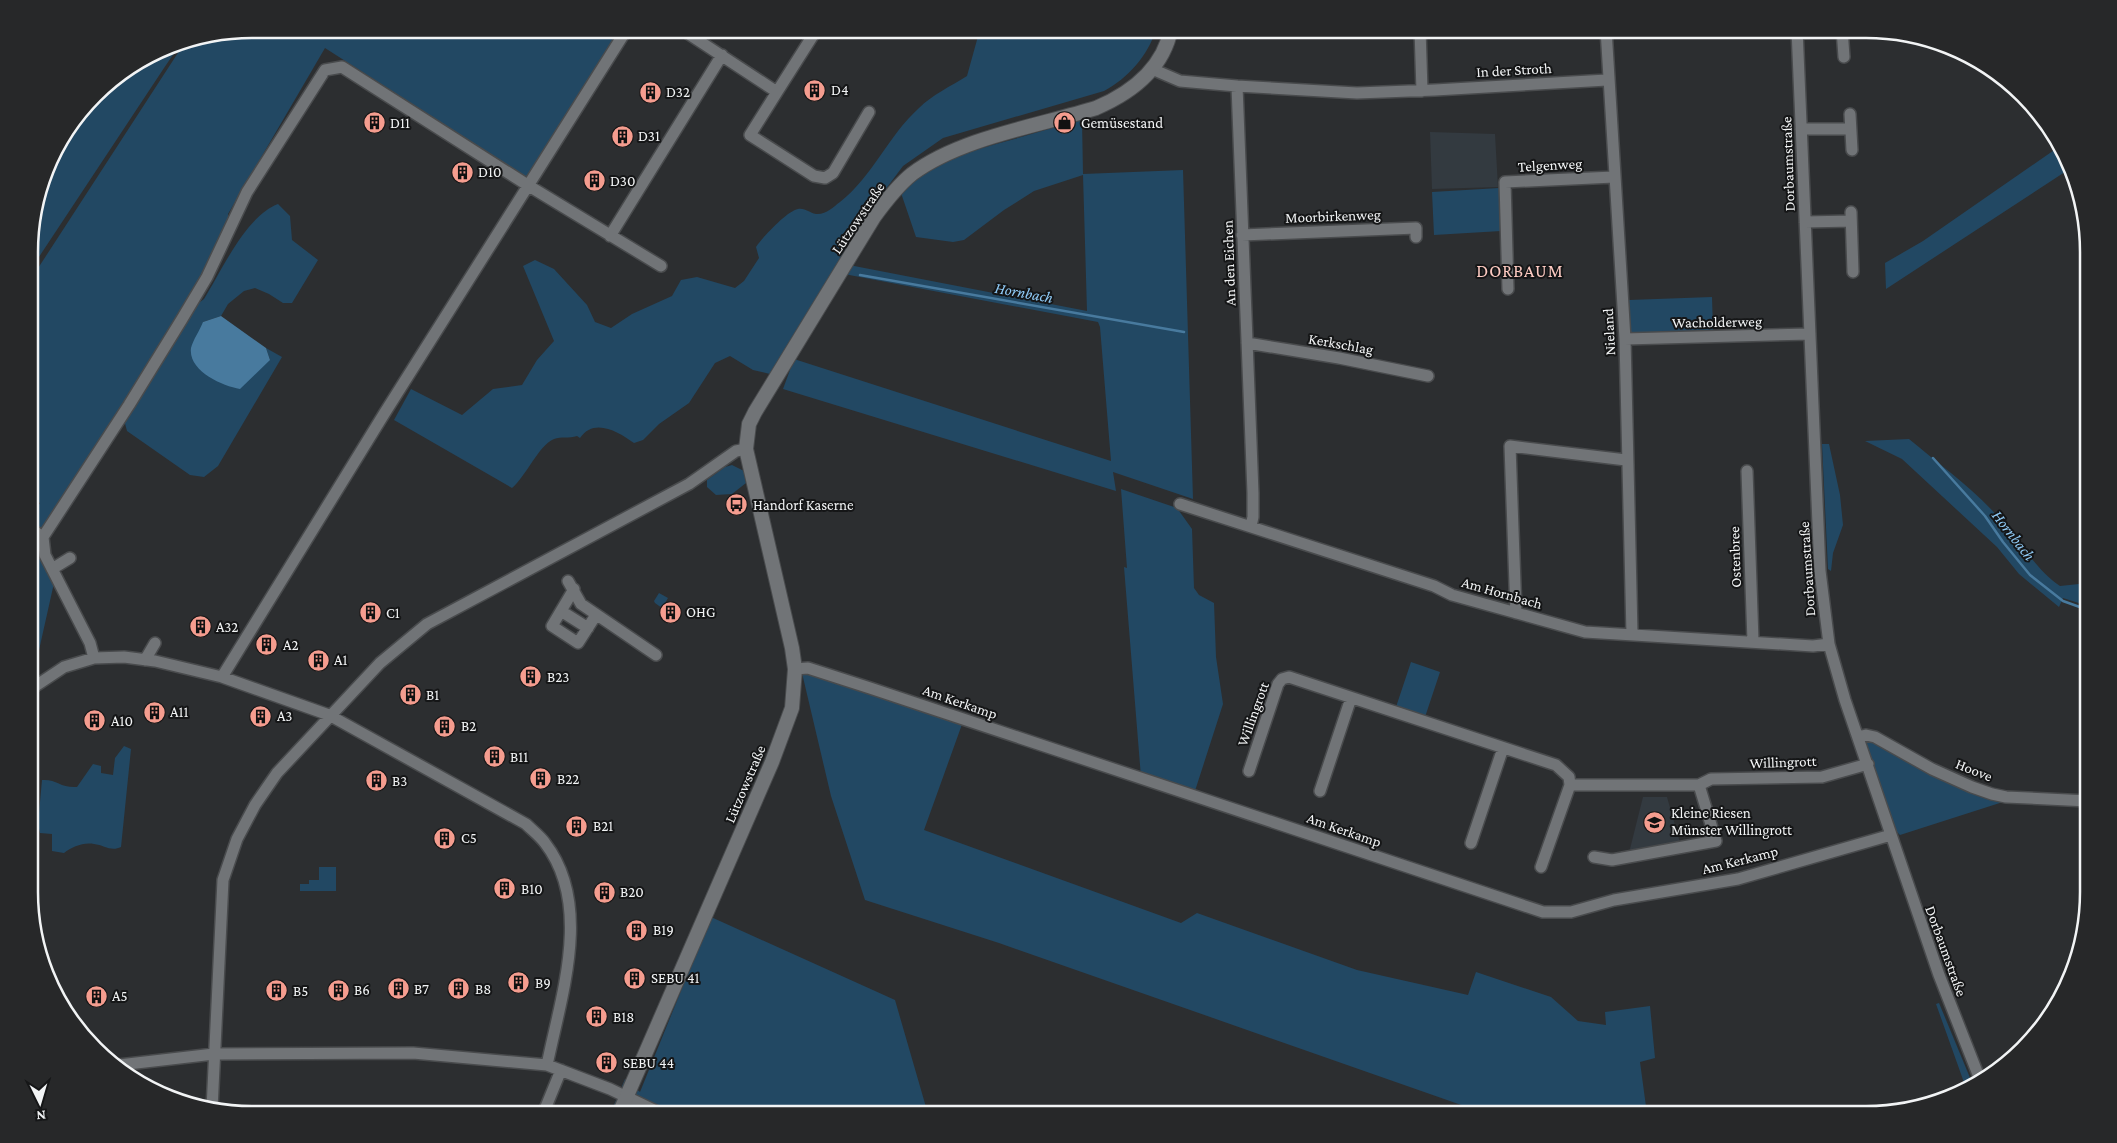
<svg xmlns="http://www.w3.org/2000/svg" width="2117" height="1143" font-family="'Crimson Pro',serif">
<rect width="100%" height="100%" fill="#2c2e30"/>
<!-- built -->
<path fill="#333a40" d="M1430,132L1495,134L1498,187L1432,189Z
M1643,797H1667L1681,846L1631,855L1630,849Z"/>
<!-- green -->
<path fill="#224863" d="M251,29H622L528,178L325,48L228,214L230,229L196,305L204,299C222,270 246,216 278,204L290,216L292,240L318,260L292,303H283L269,294L255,288L244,291L228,304L221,316L203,322L270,360L266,348L282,357L218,466L204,477L190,475L127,431L123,416L45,534L31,525V518L40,503L31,498V279L185,42Z
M980,29H1156C1148,56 1128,78 1104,91L943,138L903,166L876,202L770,374L753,370L730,356L715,363L689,403L659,424L643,440L634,443C619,432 594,417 580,438L577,436C569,439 561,436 554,439C538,446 527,475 512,488L394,420L411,389L462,415L493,389L522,385L537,360L554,341L523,266L535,260L554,269L587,305L595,322L611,328L632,314L672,296L681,280L697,277L735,288L744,281L759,258L756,247C763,237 787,211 798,209C806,208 809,213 816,214C826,215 833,207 840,202C873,176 888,136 919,108C932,95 951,86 967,76Z
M181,43L164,68L31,269V222L52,153L104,84L166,46Z
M1082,120L1083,174L1183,170L1193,499L1113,472L1116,491L783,389L794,359L1111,461L1100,327L1098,322L844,274L849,265L1087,311L1083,175L1034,191L1004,210L964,240L953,242L916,237L901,193C927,161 972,151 1011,140C1034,133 1058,126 1082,120Z
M2060,146L2071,168L1886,289L1885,263L1923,241Z
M1499,188L1501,231L1434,235L1432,192Z
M1712,297L1713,330L1630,333L1629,300Z
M1909,439C1940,465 1974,489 2001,520C2021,542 2036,570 2060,586L2079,584L2088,579V606L2063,598L2059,607L2019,574L1997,547L1902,459L1865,441Z
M1822,444H1829L1840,495L1843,525L1833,553L1831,571L1828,569Z
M732,465L744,471L746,483L732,494L716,495L707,487V480L725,467Z
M1121,489L1177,508L1192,529L1194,588L1199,595L1214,603L1216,657L1223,704L1194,794L1141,777L1124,567L1127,568Z
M31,536L38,542L54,583L35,668L31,672Z
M659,593L668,598L662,608L655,603L654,601Z
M1411,662L1440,672L1425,717L1396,707Z
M815,672L965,716L924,830L1181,923L1197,913L1357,970L1468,995L1476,972L1551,997L1578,1021L1606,1025L1605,1012L1650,1006L1655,1058L1640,1062L1647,1114H1487L999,943L865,900L831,796L802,673Z
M1874,735L2006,801L1900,835L1894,829L1863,739Z
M124,746L131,749L121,847C111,852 104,845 94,844C83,842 72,847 64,853L52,851V834L40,833L38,824L42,780C57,779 60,788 77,787L93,764L101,766V773L113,775L115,758Z
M319,867H336V891H300V884H309V880H319Z
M711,917L895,1000L928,1114H610L625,1079L640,1092Z
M1939,1003L1973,1085L1966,1088L1936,1004Z"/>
<!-- water -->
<path fill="#487a9e" d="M221,316L266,348L270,360L240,389C222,386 188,371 191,348C193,340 200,330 203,322Z"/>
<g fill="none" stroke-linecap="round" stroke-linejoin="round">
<!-- stream -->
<path stroke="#487a9e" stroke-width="2.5" d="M860,275L1184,332
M1933,458L1985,516L2003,542L2030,575L2063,601L2088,610"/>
<defs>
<path id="minor" d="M681,29L777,92L750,135L814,176L825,178L833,173L869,112
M1420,29L1422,91
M1606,29L1625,339L1632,634
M1797,29L1820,571L1829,644L1845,700L1939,975L1981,1082
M1842,29L1844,57
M1797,33L1842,32
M1152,69L1180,81L1237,86L1253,493V517L1251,526
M1237,86L1357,93L1435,90L1607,80
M777,92L817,29
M1850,114L1852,150
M1801,129H1850
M1851,212L1853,272
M1805,222L1851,221
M1242,235L1416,228V237
M610,236L722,55
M1508,289L1505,182L1614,177
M1625,339L1810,334
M1247,343L1339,358L1428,376
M1747,471L1753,641
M1180,504L1434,586L1452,595L1585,632L1813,646L1829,644
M31,529L43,537
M52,569L70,558
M568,581L581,604L656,655
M574,589L552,626L578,643L596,615
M561,611L588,628
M1516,613L1510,446L1626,460
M94,658L90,643L45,555L43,537L129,405L182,319L207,277L247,192L325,70L342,67L529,186L661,266
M145,660L155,643
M795,669L808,668L870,688L1543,912H1571L1614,900L1738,879L1891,835
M222,677L384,414L627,29
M31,689L64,667L94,658L124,657L155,661L222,677L329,715L526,824C532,830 540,836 545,843C593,905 561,996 547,1065
M1858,737L1866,735L1875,737L1932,769L1972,787L1992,794L2006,797L2088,801
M1249,771L1278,684L1282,679L1289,677L1556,765L1569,777L1570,785H1699L1711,779L1822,777L1868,764
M1320,791L1351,698
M1471,843L1503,748
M1594,857L1612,860L1716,841L1699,785
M1541,867L1570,785
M119,1065L214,1054L413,1053L547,1065L610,1089L662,1114
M212,1109L223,880L237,839L255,805L277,773L380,663L427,624L689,484L736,451L746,449
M543,1114L561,1070"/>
<path id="tertiary" d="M619,1114L772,762L792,708L795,669L792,648L746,449L749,424L755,412L874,217C885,202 897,186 912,174C960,138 1038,126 1096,108C1131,93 1163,69 1171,29"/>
</defs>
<!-- minor casing -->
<use href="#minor" stroke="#494b4d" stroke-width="14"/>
<!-- tertiary casing -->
<use href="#tertiary" stroke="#494b4d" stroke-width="16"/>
<!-- minor -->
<use href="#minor" stroke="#717477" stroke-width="11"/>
<!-- tertiary -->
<use href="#tertiary" stroke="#717477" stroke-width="14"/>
</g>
<!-- icons -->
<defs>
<symbol id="building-disc" viewBox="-11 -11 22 22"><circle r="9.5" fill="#f59d8f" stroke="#151617"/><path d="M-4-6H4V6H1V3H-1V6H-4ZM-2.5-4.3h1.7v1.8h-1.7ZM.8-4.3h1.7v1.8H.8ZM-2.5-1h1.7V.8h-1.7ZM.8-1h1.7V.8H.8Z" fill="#111"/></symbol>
<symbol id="shop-disc" viewBox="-11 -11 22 22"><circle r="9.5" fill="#f59d8f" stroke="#151617"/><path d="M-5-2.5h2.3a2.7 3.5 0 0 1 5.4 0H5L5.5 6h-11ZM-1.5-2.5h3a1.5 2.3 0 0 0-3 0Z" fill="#111"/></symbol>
<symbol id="bus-disc" viewBox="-11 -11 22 22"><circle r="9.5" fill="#f59d8f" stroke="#151617"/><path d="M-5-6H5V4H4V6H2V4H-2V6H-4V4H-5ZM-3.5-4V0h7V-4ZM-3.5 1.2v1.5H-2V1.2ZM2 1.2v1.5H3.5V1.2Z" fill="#111"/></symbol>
<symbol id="school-disc" viewBox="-11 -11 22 22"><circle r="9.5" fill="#f59d8f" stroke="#151617"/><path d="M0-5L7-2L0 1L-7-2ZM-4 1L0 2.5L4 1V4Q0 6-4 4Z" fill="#111"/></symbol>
</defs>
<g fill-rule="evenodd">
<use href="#building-disc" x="802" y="78" width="25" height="25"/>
<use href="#building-disc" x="638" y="80" width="25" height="25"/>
<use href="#building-disc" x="362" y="110" width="25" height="25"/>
<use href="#shop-disc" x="1052" y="110" width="25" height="25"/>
<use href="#building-disc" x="610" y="124" width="25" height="25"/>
<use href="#building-disc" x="450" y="160" width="25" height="25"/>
<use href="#building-disc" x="582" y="168" width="25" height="25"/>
<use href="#bus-disc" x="724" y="492" width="25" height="25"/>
<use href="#building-disc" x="658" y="600" width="25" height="25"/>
<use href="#building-disc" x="358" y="600" width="25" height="25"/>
<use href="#building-disc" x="188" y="614" width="25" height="25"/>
<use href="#building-disc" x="254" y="632" width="25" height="25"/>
<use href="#building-disc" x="306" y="648" width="25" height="25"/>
<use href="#building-disc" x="518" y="664" width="25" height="25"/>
<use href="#building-disc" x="398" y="682" width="25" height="25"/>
<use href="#building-disc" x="142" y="700" width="25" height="25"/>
<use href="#building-disc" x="248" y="704" width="25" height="25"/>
<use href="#building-disc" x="82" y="708" width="25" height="25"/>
<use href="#building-disc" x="432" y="714" width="25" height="25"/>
<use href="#building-disc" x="482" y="744" width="25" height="25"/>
<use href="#building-disc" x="528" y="766" width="25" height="25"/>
<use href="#building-disc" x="364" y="768" width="25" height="25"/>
<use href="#school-disc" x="1642" y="810" width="25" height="25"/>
<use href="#building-disc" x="564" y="814" width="25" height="25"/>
<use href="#building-disc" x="432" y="826" width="25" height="25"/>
<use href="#building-disc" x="492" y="876" width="25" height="25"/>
<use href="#building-disc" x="592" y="880" width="25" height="25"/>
<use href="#building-disc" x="624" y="918" width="25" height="25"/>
<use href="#building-disc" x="622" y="966" width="25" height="25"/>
<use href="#building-disc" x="506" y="970" width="25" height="25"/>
<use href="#building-disc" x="386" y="976" width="25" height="25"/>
<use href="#building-disc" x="446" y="976" width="25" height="25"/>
<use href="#building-disc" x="326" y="978" width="25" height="25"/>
<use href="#building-disc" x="264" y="978" width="25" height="25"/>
<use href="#building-disc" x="84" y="984" width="25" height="25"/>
<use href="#building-disc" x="584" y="1004" width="25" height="25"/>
<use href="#building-disc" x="594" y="1050" width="25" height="25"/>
</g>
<g text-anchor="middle" stroke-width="4" stroke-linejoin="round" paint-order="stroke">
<!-- street labels -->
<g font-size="15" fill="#f2f4f5" stroke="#151617">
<text transform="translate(1514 70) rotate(-3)" y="5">In der Stroth</text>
<text transform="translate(1788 164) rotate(-92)" y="5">Dorbaumstraße</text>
<text transform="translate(1550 165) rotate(-3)" y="5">Telgenweg</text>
<text transform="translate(1333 216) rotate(-2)" y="5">Moorbirkenweg</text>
<text transform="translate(858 218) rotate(-56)" y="5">Lützowstraße</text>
<text transform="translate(1229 263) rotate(-92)" y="5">An den Eichen</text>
<text transform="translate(1717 322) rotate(-1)" y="5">Wacholderweg</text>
<text transform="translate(1609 332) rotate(-93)" y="5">Nieland</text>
<text transform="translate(1341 344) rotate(10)" y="5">Kerkschlag</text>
<text transform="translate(1735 557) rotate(-92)" y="5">Ostenbree</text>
<text transform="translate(1807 569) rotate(-94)" y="5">Dorbaumstraße</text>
<text transform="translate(1502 593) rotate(16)" y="5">Am Hornbach</text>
<text transform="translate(960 702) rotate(19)" y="5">Am Kerkamp</text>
<text transform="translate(1253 714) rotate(-70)" y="5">Willingrott</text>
<text transform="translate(1783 762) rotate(-2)" y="5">Willingrott</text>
<text transform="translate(1974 770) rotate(22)" y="5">Hoove</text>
<text transform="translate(745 784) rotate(-67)" y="5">Lützowstraße</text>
<text transform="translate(1344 830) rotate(19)" y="5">Am Kerkamp</text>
<text transform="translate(1740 860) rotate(-14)" y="5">Am Kerkamp</text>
<text transform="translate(1946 951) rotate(70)" y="5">Dorbaumstraße</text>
</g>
<!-- poi labels -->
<g font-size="15" fill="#f2f4f5" stroke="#151617" text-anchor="start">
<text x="831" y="95">D4</text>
<text x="666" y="97">D32</text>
<text x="390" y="128">D11</text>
<text x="1081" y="128">Gemüsestand</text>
<text x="638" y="141">D31</text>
<text x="478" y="177">D10</text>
<text x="610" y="186">D30</text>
<text x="753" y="510">Handorf Kaserne</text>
<text x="686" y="617">OHG</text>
<text x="386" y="618">C1</text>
<text x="216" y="632">A32</text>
<text x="283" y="650">A2</text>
<text x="334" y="665">A1</text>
<text x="547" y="682">B23</text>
<text x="426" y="700">B1</text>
<text x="170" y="717">A11</text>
<text x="277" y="721">A3</text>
<text x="111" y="726">A10</text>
<text x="461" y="731">B2</text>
<text x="510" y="762">B11</text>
<text x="557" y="784">B22</text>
<text x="392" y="786">B3</text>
<text x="1671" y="818">Kleine Riesen<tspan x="1671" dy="17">Münster Willingrott</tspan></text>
<text x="593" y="831">B21</text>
<text x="461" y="843">C5</text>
<text x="521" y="894">B10</text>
<text x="620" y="897">B20</text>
<text x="653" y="935">B19</text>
<text x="651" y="983">SEBU 41</text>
<text x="535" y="988">B9</text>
<text x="414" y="994">B7</text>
<text x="475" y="994">B8</text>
<text x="354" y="995">B6</text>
<text x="293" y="996">B5</text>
<text x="112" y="1001">A5</text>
<text x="613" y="1022">B18</text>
<text x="623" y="1068">SEBU 44</text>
</g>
<!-- water labels -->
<g font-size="16" font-style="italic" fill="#90cbf7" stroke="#151617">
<text transform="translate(1024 292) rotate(10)" y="6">Hornbach</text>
<text transform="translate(2014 535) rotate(52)" y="6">Hornbach</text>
</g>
<!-- quarter labels -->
<g font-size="18" letter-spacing="1" fill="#fecbc2" stroke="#151617">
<text x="1520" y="277">DORBAUM</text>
</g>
</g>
<!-- crop -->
<path d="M0 0H2117V1143H0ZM252 38H1866A214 214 0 0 1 2080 252V892A214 214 0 0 1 1866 1106H252A214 214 0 0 1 38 892V252A214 214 0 0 1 252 38Z" fill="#272829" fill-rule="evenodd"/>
<path fill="none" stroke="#f2f4f5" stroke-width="2.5" d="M252 38H1866A214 214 0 0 1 2080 252V892A214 214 0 0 1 1866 1106H252A214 214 0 0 1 38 892V252A214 214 0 0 1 252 38Z"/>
<!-- north arrow -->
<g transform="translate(40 1103) rotate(175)" stroke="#151617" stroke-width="4" paint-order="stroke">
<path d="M0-4L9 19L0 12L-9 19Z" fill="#f2f4f5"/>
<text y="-8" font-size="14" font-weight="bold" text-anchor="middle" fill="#f2f4f5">N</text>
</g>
</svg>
